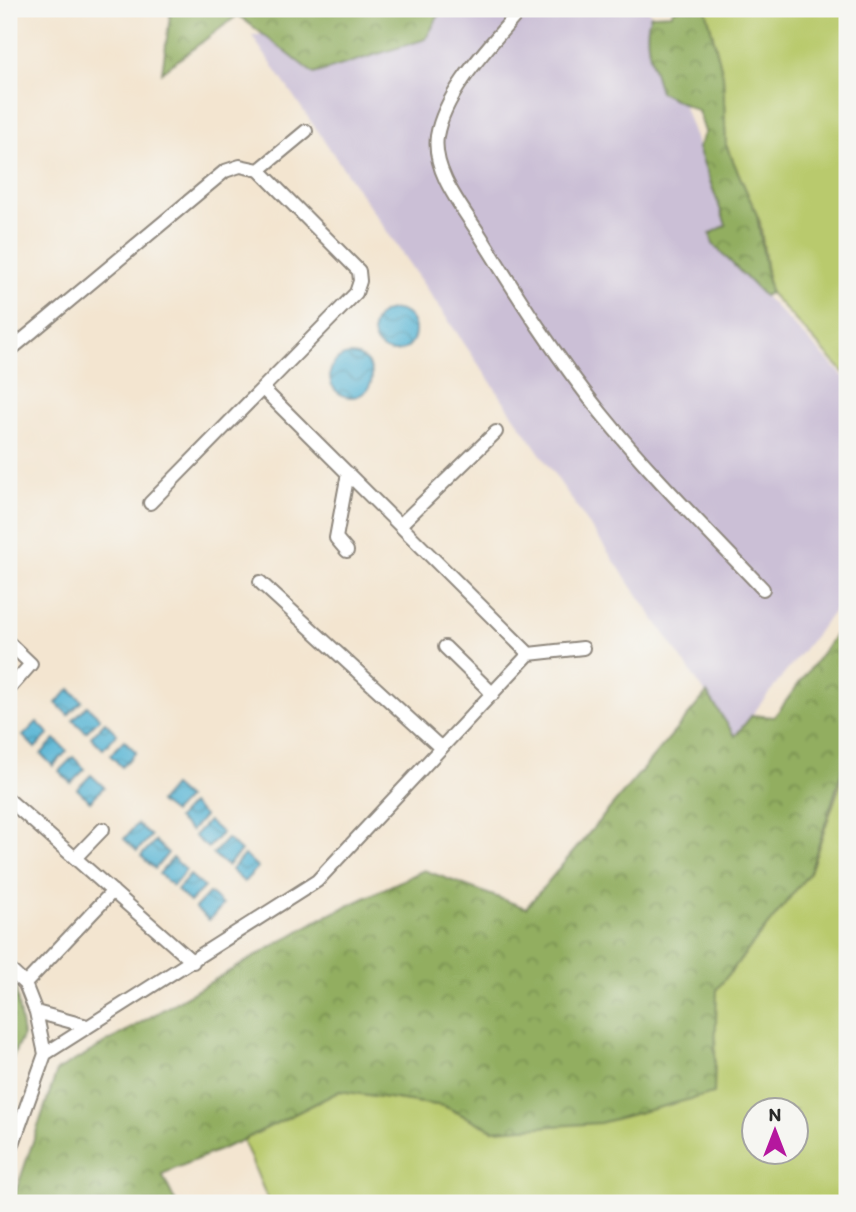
<svg xmlns="http://www.w3.org/2000/svg" width="856" height="1212" font-family="Itim,sans-serif">
<defs>
<pattern id="forest-crowns" width="20" height="18" patternUnits="userSpaceOnUse" patternTransform="scale(1.75)"><rect width="20" height="18" fill="#92ae60"/><path d="M2 6a3 3 0 1 1 6 0M12 15a3 3 0 1 1 6 0" fill="none" stroke="#778e4f"/></pattern>
<pattern id="water-waves" width="16" height="10" patternUnits="userSpaceOnUse" patternTransform="scale(1.75)"><rect width="16" height="10" fill="#55b4d4"/><path d="M0 5q4-4 8 0t8 0" fill="none" stroke="#4793ac"/></pattern>
</defs>
<rect width="100%" height="100%" fill="#f6f6f2"/>
<filter id="ink" filterUnits="userSpaceOnUse"><feTurbulence type="fractalNoise" baseFrequency=".0143" numOctaves="2"/><feDisplacementMap in="SourceGraphic" scale="14" xChannelSelector="R" yChannelSelector="G"/><feConvolveMatrix kernelMatrix="1 2 1 2 8 2 1 2 1" color-interpolation-filters="sRGB"/></filter>
<filter id="wash" filterUnits="userSpaceOnUse"><feTurbulence type="fractalNoise" baseFrequency=".00686" numOctaves="4" result="noise"/><feDisplacementMap in="SourceGraphic" scale="28" xChannelSelector="R" yChannelSelector="G"/><feGaussianBlur stdDeviation="1.57" result="paint"/><feColorMatrix in="noise" values="0 0 0 0 0 0 0 0 0 0 0 0 0 0 0 0 0 1.4 0 .05"/><feComposite in="paint" operator="in"/></filter>
<g filter="url(#wash)">
<rect width="100%" height="100%" fill="#f3e5d0"/>
<!-- industrial -->
<path fill="#cbbfd6" d="M391,9H649L744,275L847,380V595L735,736L252,36L387,14Z"/>
<!-- green -->
<path fill="#b9ca6d" stroke="#727a4c" stroke-width="2" fill-rule="evenodd" d="M706,9H847V376L770,293L760,222L726,145L723,75Z
M847,765V1203H269L243,1140L340,1091L444,1106L493,1130L717,989L810,872ZM754,1110H796V1152H754Z"/>
<!-- forest -->
<path fill="url(#forest-crowns)" stroke="#5e6c46" stroke-width="2" d="M171,9H442L426,39L314,74L238,15L162,72Z
M673,9H706L723,75L726,145L757,215L770,293L764,296L713,244L710,234L726,225L698,148L705,132L698,111L660,92C654,70 641,38 651,15L672,14Z
M847,619V755L810,872L717,989L714,1093L600,1123L493,1130L444,1106L340,1091L243,1140L162,1174L176,1203H12L57,1071L320,919L424,870L526,908L707,693L735,736L752,715L774,717Z
M9,978L15,984L23,1035L9,1065Z"/>
<!-- water -->
<path fill="url(#water-waves)" stroke="#407080" stroke-width="2" d="M373 331a21 21 0 1 1 42 0a21 21 0 1 1-42 0Z
M330 376a21 21 0 1 1 42 0a21 21 0 1 1-42 0Z
M70,689L82,701L68,715L56,703Z
M87,706L100,718L86,732L73,720Z
M37,722L49,734L35,748L23,736Z
M105,722L117,734L103,749L91,737Z
M55,739L67,751L53,766L41,754Z
M124,740L136,752L122,767L110,755Z
M73,757L85,769L71,783L59,771Z
M91,775L104,787L90,801L77,789Z
M173,786L187,798L173,813L159,802Z
M191,804L204,816L191,831L177,819Z
M208,821L222,833L208,848L194,836Z
M137,824L151,836L137,851L124,839Z
M227,839L241,851L227,866L213,854Z
M155,841L168,853L155,869L141,856Z
M244,855L258,867L244,882L231,870Z
M173,858L186,870L173,886L159,874Z
M190,875L204,887L190,902L177,890Z
M209,893L223,905L209,920L195,908Z"/>
</g>
<g filter="url(#ink)">
<g fill="none" stroke-linecap="round" stroke-linejoin="round">
<defs>
<path id="service" d="M521,9C492,44 445,90 437,136C432,172 463,208 481,237C518,297 556,357 601,413C651,475 708,531 763,589
M259,170L306,131
M9,351L225,171L240,166L259,170L359,271L360,281L356,293L150,503
M264,390L529,654L583,648
M400,525L496,432
M347,551L336,538L348,473
M260,582L441,748
M9,643L31,664L9,689
M445,647L493,694
M9,800L193,962
M75,858L103,829
M9,969L25,984L36,1012L45,1054
M25,984L113,891
M36,1012L87,1026
M9,1155L45,1054L317,881L529,654"/>
</defs>
<!-- service casing -->
<use href="#service" stroke="#8f887e" stroke-width="16"/>
<!-- service -->
<use href="#service" stroke="#fff" stroke-width="12"/>
</g>
</g>
<!-- margin -->
<rect width="856" height="1212" fill="none" stroke="#f6f6f2" stroke-width="35"/>
<!-- north arrow -->
<g transform="translate(775 1131)"><circle r="33" fill="#f6f6f2" stroke="#a5a5a2" stroke-width="2"/>
<path d="M0-5L12 26L0 18L-12 26Z" fill="#b5179e"/>
<text y="-10" font-size="19" font-weight="bold" text-anchor="middle" fill="#2b2b2b">N</text>
</g>
</svg>
